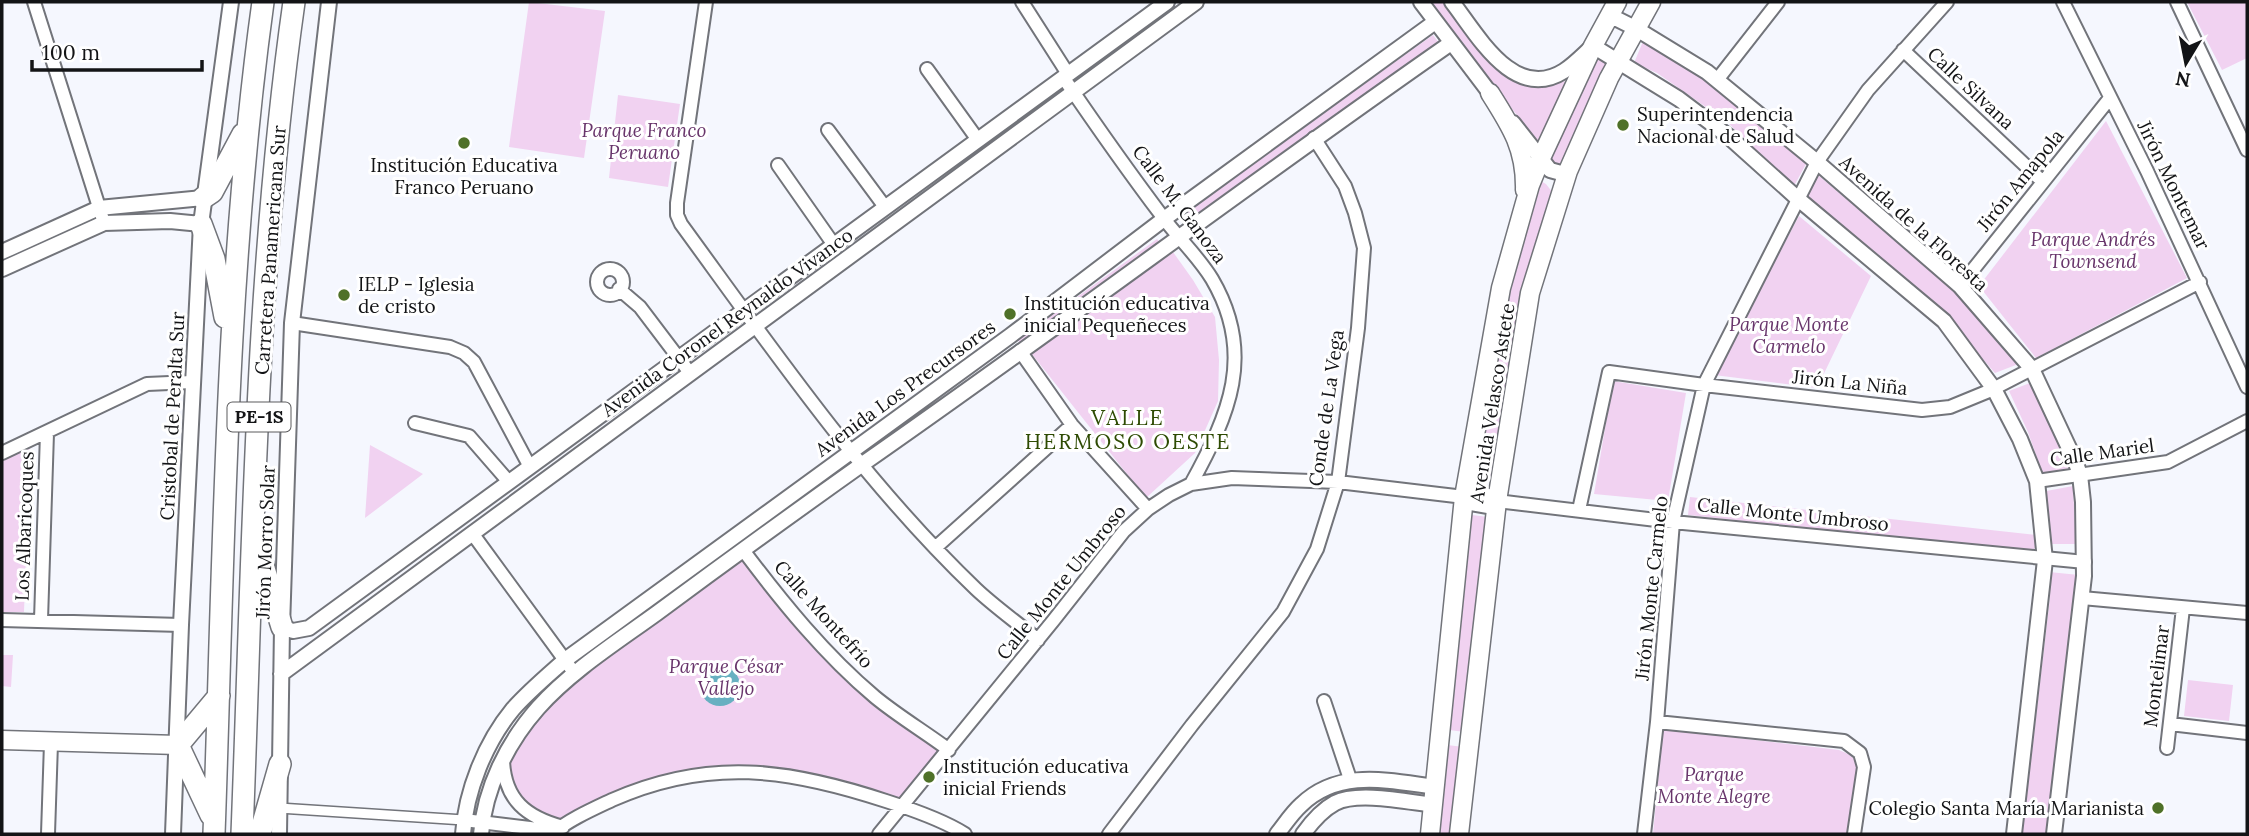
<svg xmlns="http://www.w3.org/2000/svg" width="2249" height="836" font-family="Lora,serif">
<rect width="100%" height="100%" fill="#f5f7fe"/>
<!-- green -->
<path fill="#f1d2f1" d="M529,2L605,11L584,158L509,147Z
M1430,2H1446L1487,55L1550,83L1568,81L1539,144Z
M2187,2H2247V58L2222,70Z
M1433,35L1439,43L1192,218L1186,210Z
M1644,39L1712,84L1806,164L1794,186L1726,121L1657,73L1634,63Z
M1597,56L1608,63L1564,165L1559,167L1551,162L1550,155Z
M618,95L680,104L668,187L609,178Z
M2106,121L2187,278L2036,358L1979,286Z
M1818,175L1956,292L2021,363L1995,373L1945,316L1805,196Z
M1537,179L1546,184L1553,193L1522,299L1491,479L1474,476L1505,293Z
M1799,216L1871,276L1817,388L1714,375Z
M1157,239L1161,244L1020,344L1018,340Z
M1173,252L1193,280L1215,317L1219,360L1218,401L1195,453L1146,498L1031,353Z
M1613,381L1686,393L1668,501L1594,494Z
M2030,383L2050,418L2069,468L2043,475L2028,432L2009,391Z
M30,443L24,612H2V456Z
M370,445L423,474L365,518Z
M2073,486L2076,544H2052L2041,492Z
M1690,497L2036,535L2038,546L2029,552L1688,515Z
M1472,515L1488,517L1465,732L1449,730Z
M741,556L815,645L940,752L901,800C881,793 860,786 840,780C776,762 700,760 638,783C611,793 586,807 560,820C543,817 532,808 520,796C510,785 507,764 514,751C532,720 565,692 592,670C640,629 690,593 741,556Z
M2049,572L2079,575L2046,834H2022L2050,598Z
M2,655H13L11,687L2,686Z
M2188,680L2233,685L2229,721L2184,716Z
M1663,729L1839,750C1843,752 1850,754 1853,758C1863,769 1851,818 1848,834H1653Z
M1447,745L1464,747L1453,834H1436Z"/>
<!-- water -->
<path fill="#68b0c1" d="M700 686a20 20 0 1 1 40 0a20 20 0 1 1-40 0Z"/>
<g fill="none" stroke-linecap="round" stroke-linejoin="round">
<defs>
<path id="pedestrian" d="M279,808L464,820"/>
<path id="minor" d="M34,2L104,223
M706,2L677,203V215L681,224C773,350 863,481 976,589C995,607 1018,623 1038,640
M1022,2L1068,74
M2063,2L2147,171L2247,387
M2177,2L2247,150
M1903,50L2043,182
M927,69L978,140
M1063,77C1095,124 1128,171 1162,216C1178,238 1198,256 1212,279C1256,354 1229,415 1191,484
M1717,80L1778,2
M828,130L885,207
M778,165L834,245
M597 282a13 13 0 1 1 26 0a13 13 0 1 1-26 0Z
M1960,286L2110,98
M619,289L640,307L690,373
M292,323L450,347L464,353L474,362L530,467
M1020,351L1072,425L1148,509
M415,423L469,436L509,482
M2,453L147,384L192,382
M2037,481L2168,462L2247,421
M1464,497L1471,504L1488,507L1497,501
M1579,510L1609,372L1704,385L1922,410L1950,407L1989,391L2200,282
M472,533L575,674
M935,548L1072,425
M743,550C782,602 825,655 875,697C898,716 925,732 949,750
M2082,598L2247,613
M2,620L181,625
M41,620L47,433
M1324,701L1350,779
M1657,722L1844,741L1860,753L1864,767L1854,834
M2170,724L2247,733
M2167,748L2183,608
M503,761C505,800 526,817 563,827
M464,820L554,831
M48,834L51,743
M552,834C568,820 593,809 612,800C709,757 789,769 886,801C911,809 943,820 965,834
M879,834L1053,621L1124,531L1148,509L1169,495L1191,484L1232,478L1338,482L1464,497C1475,490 1488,492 1497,501L1673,522L2085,562
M1109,834L1192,725L1283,612L1317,549L1338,482L1358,328L1364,248L1355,213L1345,186L1314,138
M1644,834L1657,722L1673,522L1704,385L1817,162L1868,90L1947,2"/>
<path id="tertiary" d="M1421,2L1496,101
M1452,2C1477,34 1514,103 1564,71C1575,64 1584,54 1593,46L1679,99L1728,136L1797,198L1944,321L1994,389L2020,439L2037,481L2045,560L2014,834
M1607,19H1617L1635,28L1707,72L1817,162L1960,286L2032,369L2076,463L2080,475L2083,502L2084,576L2054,834
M1513,123L1550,170L1561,173L1568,171
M2,252L99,208L203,198
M2,269L104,223L170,221L201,224
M282,627L293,631L309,628L1167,2
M281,674L1196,2
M173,834L181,625L201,224L231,2
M279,834L282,627L292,323L329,2
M463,834C466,791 485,743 513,709C529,691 547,676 565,660L1010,336L1164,219L1435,22
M481,834C485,788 507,743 538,708C571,671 617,642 657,613C726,562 795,512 864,463C1062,325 1254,180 1451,43
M1277,834C1285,824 1292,813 1301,805C1339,768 1389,781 1436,787
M1303,834C1311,823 1322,810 1335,803C1358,791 1408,802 1434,805"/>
<path id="secondary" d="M1490,93C1511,126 1526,149 1525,190
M2,740L178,745
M1430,834L1464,497L1501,288L1530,185L1541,158L1593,46L1617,2
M1459,834L1497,501L1530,293L1568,171L1609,78L1651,2"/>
<path id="motorway" d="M203,198L212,192L243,134
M201,224L214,259L225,317
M259,552L282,627
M211,815L178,745L219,696
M214,834C224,556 225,277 263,2
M242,834C253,557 255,277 294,2
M260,834L280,764"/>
</defs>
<!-- pedestrian casing -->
<use href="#pedestrian" stroke="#72747a" stroke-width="12"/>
<!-- minor casing -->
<use href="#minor" stroke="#72747a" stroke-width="16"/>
<!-- tertiary casing -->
<use href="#tertiary" stroke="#72747a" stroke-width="18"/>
<!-- secondary casing -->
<use href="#secondary" stroke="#72747a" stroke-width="21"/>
<!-- motorway casing -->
<use href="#motorway" stroke="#72747a" stroke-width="24"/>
<!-- pedestrian -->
<use href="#pedestrian" stroke="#fff" stroke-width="9"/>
<!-- minor -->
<use href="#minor" stroke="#fff" stroke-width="12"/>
<!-- tertiary -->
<use href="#tertiary" stroke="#fff" stroke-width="14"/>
<!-- secondary -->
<use href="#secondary" stroke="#fff" stroke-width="18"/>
<!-- motorway -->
<use href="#motorway" stroke="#fff" stroke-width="21"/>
</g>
<!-- markers -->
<g fill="#4f7128" stroke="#fff" stroke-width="2.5">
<circle cx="1623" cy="125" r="7"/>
<circle cx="464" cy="143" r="7"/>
<circle cx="344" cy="295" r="7"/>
<circle cx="1010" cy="314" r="7"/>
<circle cx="929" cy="777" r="7"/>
<circle cx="2158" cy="808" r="7"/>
</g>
<g text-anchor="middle" stroke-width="6" stroke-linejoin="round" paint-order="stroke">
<!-- shield labels -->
<rect fill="#fff" stroke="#5a5a5c" stroke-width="2" x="227.5" y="402.5" width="63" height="29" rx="5"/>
<g font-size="18" font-weight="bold" fill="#131416">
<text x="259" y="423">PE-1S</text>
</g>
<!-- street labels -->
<g font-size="19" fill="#131416" stroke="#fff">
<text transform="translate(1971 88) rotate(43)" y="7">Calle Silvana</text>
<text transform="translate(2020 180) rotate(-51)" y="7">Jirón Amapola</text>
<text transform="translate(2174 185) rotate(64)" y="7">Jirón Montemar</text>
<text transform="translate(1180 204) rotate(53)" y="7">Calle M. Ganoza</text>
<text transform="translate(1914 223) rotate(42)" y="7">Avenida de la Floresta</text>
<text transform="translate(270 250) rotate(-86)" y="7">Carretera Panamericana Sur</text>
<text transform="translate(727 322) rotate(-36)" y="7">Avenida Coronel Reynaldo Vivanco</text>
<text transform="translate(1850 382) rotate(6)" y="7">Jirón La Niña</text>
<text transform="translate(905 388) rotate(-36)" y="7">Avenida Los Precursores</text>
<text transform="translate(1492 403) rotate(-81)" y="7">Avenida Velasco Astete</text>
<text transform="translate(1326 408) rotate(-82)" y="7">Conde de La Vega</text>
<text transform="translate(172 416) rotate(-87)" y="7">Cristobal de Peralta Sur</text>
<text transform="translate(2102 452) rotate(-8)" y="7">Calle Mariel</text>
<text transform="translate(1793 514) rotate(6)" y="7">Calle Monte Umbroso</text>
<text transform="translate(24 526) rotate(-88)" y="7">Los Albaricoques</text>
<text transform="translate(265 542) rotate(-88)" y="7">Jirón Morro Solar</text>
<text transform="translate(1061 582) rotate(-51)" y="7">Calle Monte Umbroso</text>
<text transform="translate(1651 588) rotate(-84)" y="7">Jirón Monte Carmelo</text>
<text transform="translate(824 614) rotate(48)" y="7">Calle Montefrío</text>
<text transform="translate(2156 676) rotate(-83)" y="7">Montelimar</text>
</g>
<!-- poi labels -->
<g font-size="19" fill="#131416" stroke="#fff" text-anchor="start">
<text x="1637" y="121">Superintendencia<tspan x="1637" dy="22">Nacional de Salud</tspan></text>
<text x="464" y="172" text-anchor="middle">Institución Educativa<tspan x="464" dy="22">Franco Peruano</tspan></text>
<text x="358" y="291">IELP - Iglesia<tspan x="358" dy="22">de cristo</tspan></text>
<text x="1024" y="310">Institución educativa<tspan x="1024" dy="22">inicial Pequeñeces</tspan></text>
<text x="943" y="773">Institución educativa<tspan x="943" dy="22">inicial Friends</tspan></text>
<text x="2144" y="815" text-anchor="end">Colegio Santa María Marianista</text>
</g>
<!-- park labels -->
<g font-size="19" font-style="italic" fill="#68356b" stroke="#fff">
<text x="644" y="137">Parque Franco<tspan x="644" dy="22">Peruano</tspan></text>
<text x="2093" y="246">Parque Andrés<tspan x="2093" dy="22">Townsend</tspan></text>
<text x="1789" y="331">Parque Monte<tspan x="1789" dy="22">Carmelo</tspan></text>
<text x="726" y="673">Parque César<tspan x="726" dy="22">Vallejo</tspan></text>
<text x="1714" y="781">Parque<tspan x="1714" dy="22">Monte Alegre</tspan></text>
</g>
<!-- neighbourhood labels -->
<g font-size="21" letter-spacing="2" fill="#2e4b03" stroke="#fff">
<text x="1128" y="425">VALLE<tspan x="1128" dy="24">HERMOSO OESTE</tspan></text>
</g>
</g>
<!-- border -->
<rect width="2249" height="836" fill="none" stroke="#131416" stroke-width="7"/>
<!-- north arrow -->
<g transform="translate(2186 63) rotate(190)" stroke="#ffffff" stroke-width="5" paint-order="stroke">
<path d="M0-5L12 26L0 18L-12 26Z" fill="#131416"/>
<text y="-10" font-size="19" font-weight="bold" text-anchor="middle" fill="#131416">N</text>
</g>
<!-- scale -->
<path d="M32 60v10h170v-10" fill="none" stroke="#131416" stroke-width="3.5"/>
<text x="42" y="60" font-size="21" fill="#131416" stroke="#ffffff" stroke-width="5" paint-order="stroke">100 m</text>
</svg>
